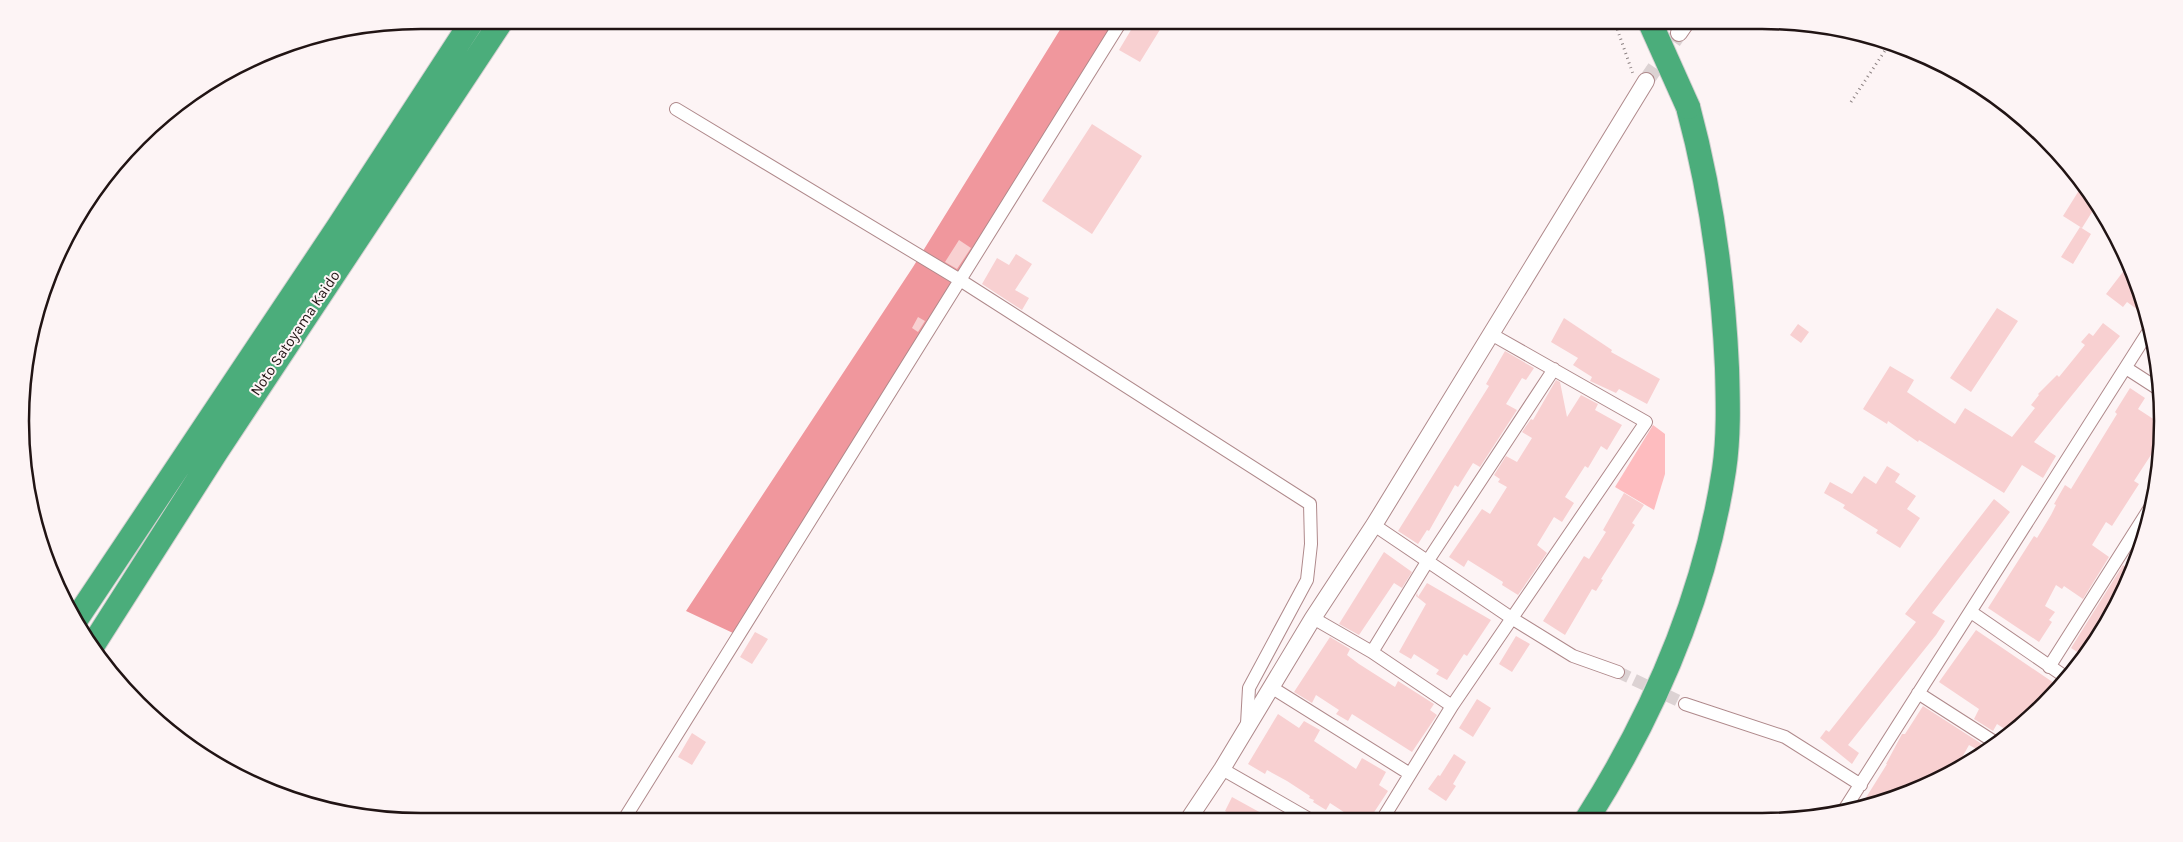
<svg xmlns="http://www.w3.org/2000/svg" width="2183" height="842" font-family="Karla,sans-serif">
<rect width="100%" height="100%" fill="#fdf4f5"/>
<!-- green -->
<path fill="#febcbf" d="M1653,425L1665,434V474L1654,510L1615,487Z"/>
<!-- forest -->
<path fill="#f0979d" d="M1066,20H1116L733,633L686,611L913,267Z"/>
<!-- building -->
<path fill="#f8d0d1" d="M1137,20H1146L1161,28L1140,62L1119,50Z
M1092,124L1142,156L1092,234L1042,201Z
M2083,184L2097,204L2082,228L2063,216Z
M2080,227L2091,234L2073,264L2061,257Z
M959,240L971,248L957,269L945,262Z
M1016,254L1032,264L1015,290L1029,298L1022,310L982,284L997,258L1009,265Z
M2129,264L2142,292L2148,317L2127,302L2123,307L2106,294Z
M1997,308L2018,321L1971,392L1950,378Z
M918,317L925,321L918,332L912,328Z
M1564,318L1612,350L1611,352L1660,379L1647,404L1619,389L1616,393L1590,381L1592,377L1573,365L1578,358L1551,342Z
M2103,323L2120,336L2034,442L2056,456L2043,478L2022,465L2004,493L1919,440L1918,442L1888,421L1887,424L1863,409L1890,366L1914,380L1907,392L1955,424L1965,408L2012,437L2035,408L2031,405L2039,395L2038,394L2057,375L2059,377L2085,345L2081,342L2089,333L2093,336Z
M1798,324L1809,332L1801,343L1790,335Z
M1505,351L1534,368L1526,380L1522,378L1506,404L1517,410L1480,467L1473,463L1458,487L1455,485L1429,531L1427,530L1418,544L1398,531L1489,386L1486,384Z
M1556,380L1560,382L1567,417L1581,395L1598,404L1595,410L1622,425L1607,450L1601,446L1588,468L1585,466L1565,497L1574,503L1562,522L1554,517L1537,545L1547,553L1518,595L1502,585L1503,582L1468,560L1464,567L1449,557L1482,509L1490,514L1507,487L1498,482L1500,479L1494,475L1506,456L1517,462L1532,438L1522,432L1531,419L1533,420Z
M2130,388L2145,398L2138,409L2161,424L2162,438L2134,481L2139,484L2112,526L2106,522L2092,545L2109,557L2083,599L2064,586L2062,589L2056,585L2045,606L2055,612L2049,620L2052,622L2039,642L1988,608L2034,536L2037,538L2051,515L2056,505L2054,504L2065,485L2071,489L2117,414L2115,412Z
M1887,466L1900,474L1895,482L1916,496L1907,509L1920,518L1900,548L1876,533L1878,530L1843,508L1845,505L1824,493L1830,482L1852,494L1864,476L1876,484Z
M1624,493L1644,505L1632,523L1635,525L1601,579L1603,580L1596,591L1592,589L1565,635L1543,621L1584,556L1589,559L1606,532L1603,530Z
M1994,499L2010,512L1932,613L1945,621L1936,635L1848,745L1859,753L1852,764L1820,738L1826,730L1829,732L1916,622L1905,614Z
M1384,552L1412,572L1402,588L1394,583L1359,635L1339,624Z
M2123,565L2131,570L2109,622L2082,655L2071,648Z
M1427,583L1491,620L1467,656L1464,654L1447,680L1436,674L1439,670L1414,654L1411,659L1399,652L1426,604L1416,596L1417,593L1418,597Z
M1976,630L2054,683L2051,687L2054,689L2027,722L2011,733L1997,724L1993,731L1974,719L1979,709L1939,682Z
M755,632L768,639L752,664L740,657Z
M1516,636L1530,644L1512,672L1499,664Z
M1330,637L1350,649L1347,655L1359,664L1395,687L1398,681L1434,704L1430,710L1437,715L1412,752L1352,714L1348,721L1336,714L1339,710L1316,695L1312,703L1294,692Z
M1477,699L1491,708L1473,737L1459,728Z
M1923,706L1988,748L1982,752L1969,745L1955,770L1939,781L1862,804L1887,764H1886L1902,734H1905Z
M1278,714L1299,728L1304,721L1320,730L1314,741L1356,769L1362,758L1386,772L1379,785L1388,791L1369,820H1356L1330,803L1326,810L1313,802L1314,800L1309,798L1310,796L1287,781L1267,770L1265,774L1248,764Z
M692,733L706,742L692,765L678,757Z
M1454,754L1466,762L1453,784L1456,786L1446,801L1428,789L1438,775L1440,776Z
M1232,797L1274,820H1241L1225,811Z"/>
<g fill="none" stroke-linecap="round" stroke-linejoin="round">
<!-- minor-tunnel -->
<path stroke="#dcd2d3" stroke-width="12" stroke-dasharray="12 6" stroke-linecap="butt" d="M1618,672L1685,704"/>
<!-- tertiary-tunnel -->
<path stroke="#dcd2d3" stroke-width="16" stroke-dasharray="16 8" stroke-linecap="butt" d="M1646,81L1679,33"/>
<defs>
<path id="minor" d="M676,109L960,280L1310,504L1311,544L1307,580L1249,688L1247,724
M2126,368L2160,390
M1374,525L1513,619L1573,656L1618,672
M1971,612L2064,676
M1313,618L1372,652L1452,706
M1372,652L1427,562L1554,369
M2049,667L2153,503
M1271,687L1410,774
M1918,693L1996,743
M1685,704L1785,737L1861,785
M1222,769L1311,820
M1844,810L2150,329
M1382,820L1452,706L1646,422L1491,334
M623,821L1122,20"/>
<path id="tertiary" d="M1679,33L1688,20
M1188,820L1222,769L1313,618L1374,525L1646,81"/>
<path id="motorway" d="M75,621L339,226L473,20
M91,648L216,452L502,20
M1587,819C1654,713 1705,595 1724,470C1729,437 1728,402 1727,368C1723,280 1711,192 1688,107"/>
</defs>
<!-- minor casing -->
<use href="#minor" stroke="#af898b" stroke-width="14"/>
<!-- tertiary casing -->
<use href="#tertiary" stroke="#af898b" stroke-width="18"/>
<!-- motorway casing -->
<use href="#motorway" stroke="#d3d0d0" stroke-width="26"/>
<!-- path -->
<path stroke="#8b8081" stroke-width="3" stroke-dasharray="1 4" stroke-linecap="butt" d="M1614,20L1633,74
M1851,102L1890,43"/>
<!-- minor -->
<use href="#minor" stroke="#fff" stroke-width="12"/>
<!-- tertiary -->
<use href="#tertiary" stroke="#fff" stroke-width="16"/>
<!-- motorway -->
<use href="#motorway" stroke="#4bad7b" stroke-width="24"/>
<defs>
<path id="motorway-bridge" d="M1649,20L1688,107"/>
</defs>
<!-- motorway-bridge casing -->
<use href="#motorway-bridge" stroke="#d3d0d0" stroke-width="26" stroke-linecap="butt"/>
<!-- motorway-bridge -->
<use href="#motorway-bridge" stroke="#4bad7b" stroke-width="24"/>
</g>
<g text-anchor="middle" stroke-width="4" stroke-linejoin="round" paint-order="stroke">
<!-- street labels -->
<g font-size="15" fill="#211414" stroke="#fdf4f5">
<text transform="translate(295 333) rotate(-56)" y="5">Noto Satoyama Kaido</text>
</g>
</g>
<!-- crop -->
<path d="M0 0H2183V842H0ZM421 29H1762A392 392 0 0 1 2154 421V421A392 392 0 0 1 1762 813H421A392 392 0 0 1 29 421V421A392 392 0 0 1 421 29Z" fill="#fdf4f5" fill-rule="evenodd"/>
<path fill="none" stroke="#211414" stroke-width="2.5" d="M421 29H1762A392 392 0 0 1 2154 421V421A392 392 0 0 1 1762 813H421A392 392 0 0 1 29 421V421A392 392 0 0 1 421 29Z"/>
</svg>
